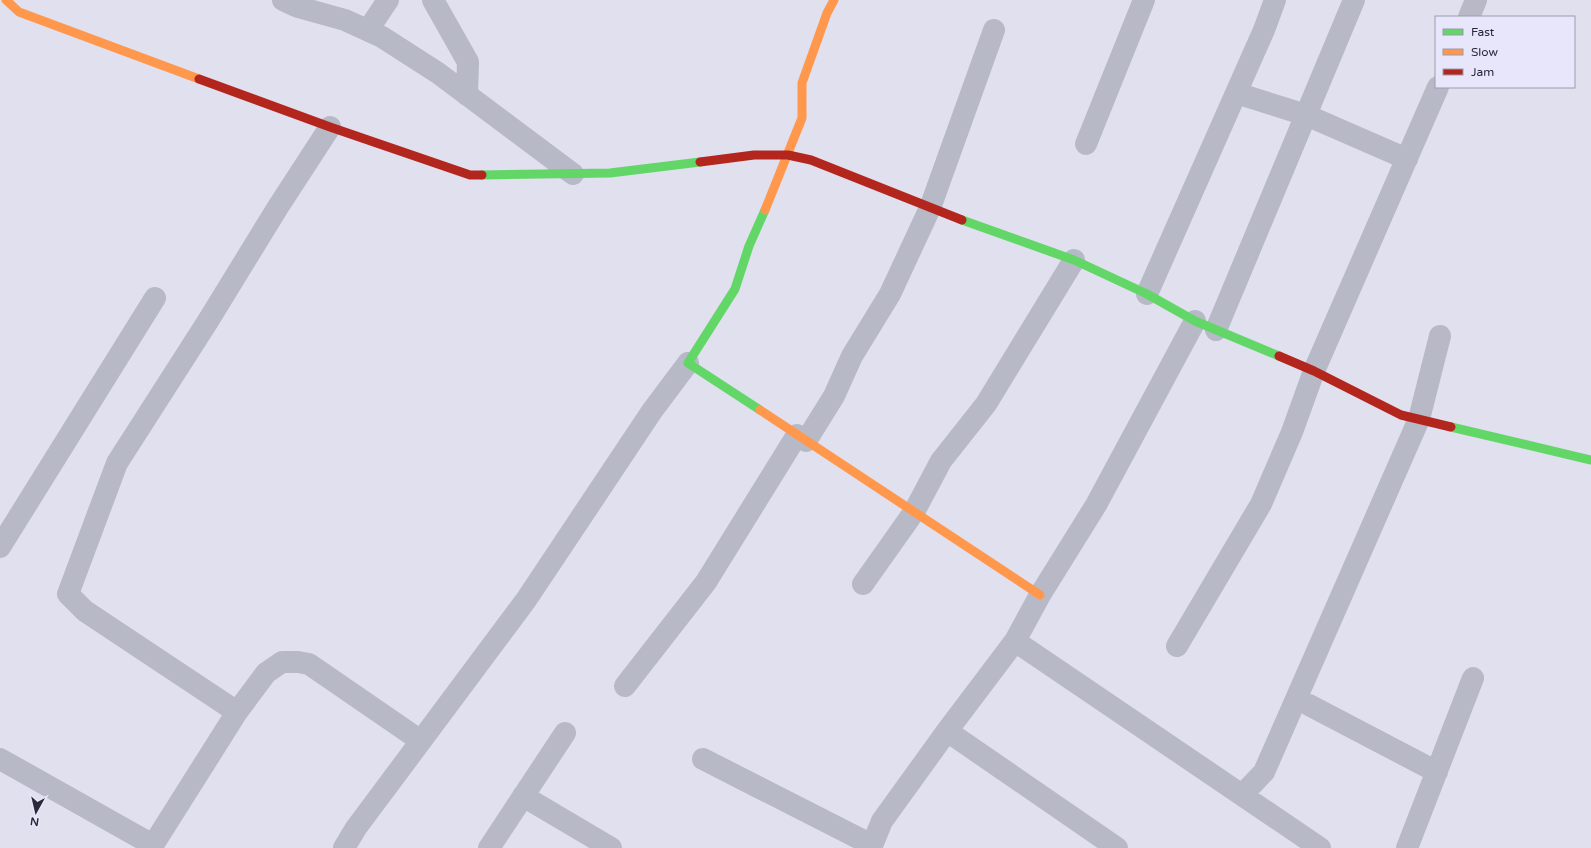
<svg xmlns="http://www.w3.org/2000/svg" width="1591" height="848" font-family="'Varela Round',sans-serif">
<rect width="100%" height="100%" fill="#e0e0ee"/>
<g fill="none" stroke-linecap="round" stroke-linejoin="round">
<!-- street -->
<path stroke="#b8b9c7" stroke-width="22" d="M283,0L298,7L345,20L382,37L438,73L573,174
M433,0L468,62L467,95
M1469,17L1476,0
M368,30L388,0
M1236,93L1306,115L1407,159
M1086,144L1144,0
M1147,294L1264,30L1275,0
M1216,330L1354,0
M806,441L834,396L852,356L890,294L930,208L994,30
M0,547L155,298
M863,584L914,512L941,461L986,404L1074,260
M1015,641L1320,848
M1177,646L1261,504L1292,432L1314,371L1438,87
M625,686L706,582L797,435
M1309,705L1437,772
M237,712L85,611L68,594L117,463L208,321L278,207L330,127
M947,731L1117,848
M0,759L153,845L237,712L266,673L282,662H298L309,664L421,741
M703,759L872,845
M1242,795L1264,772L1419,419L1440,336
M523,796L611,848
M344,848L356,828L526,600L652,411L688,363
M489,848L565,733
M871,848L882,821L947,731L1015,641L1040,595L1096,505L1195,321
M1407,848L1473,678"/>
<!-- fast -->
<path stroke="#63d668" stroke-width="9" d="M482,175L610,173L700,162
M962,220L1074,260L1147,294L1195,321L1279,356
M760,410L688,363L735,289L749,246L765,210
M1451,427L1591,460"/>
<!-- slow -->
<path stroke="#ff974d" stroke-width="9" d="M6,0L19,12L199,79
M765,210L802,118V83L827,13L834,0
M760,410L1040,595"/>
<!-- jam -->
<path stroke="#b3261e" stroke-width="9" d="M199,79L330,127L470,175H482
M700,162L754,155H788L811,160L962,220
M1279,356L1314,371L1401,415L1451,427"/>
</g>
<!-- legend -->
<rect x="1435" y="16" width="140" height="72" fill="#e7e6fb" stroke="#9a9bad"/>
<rect x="1443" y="29" width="20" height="6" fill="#63d668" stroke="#9a9bad"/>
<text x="1471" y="36" font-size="12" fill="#272a38">Fast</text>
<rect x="1443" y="49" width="20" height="6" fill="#ff974d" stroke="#9a9bad"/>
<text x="1471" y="56" font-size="12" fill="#272a38">Slow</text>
<rect x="1443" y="69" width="20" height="6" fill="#b3261e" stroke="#9a9bad"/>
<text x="1471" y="76" font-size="12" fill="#272a38">Jam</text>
<!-- north arrow -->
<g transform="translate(36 812) rotate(188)" stroke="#e7e6fb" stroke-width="3" paint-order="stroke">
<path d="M0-3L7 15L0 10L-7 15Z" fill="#272a38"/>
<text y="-6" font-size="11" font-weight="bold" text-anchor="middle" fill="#272a38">N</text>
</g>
</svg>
